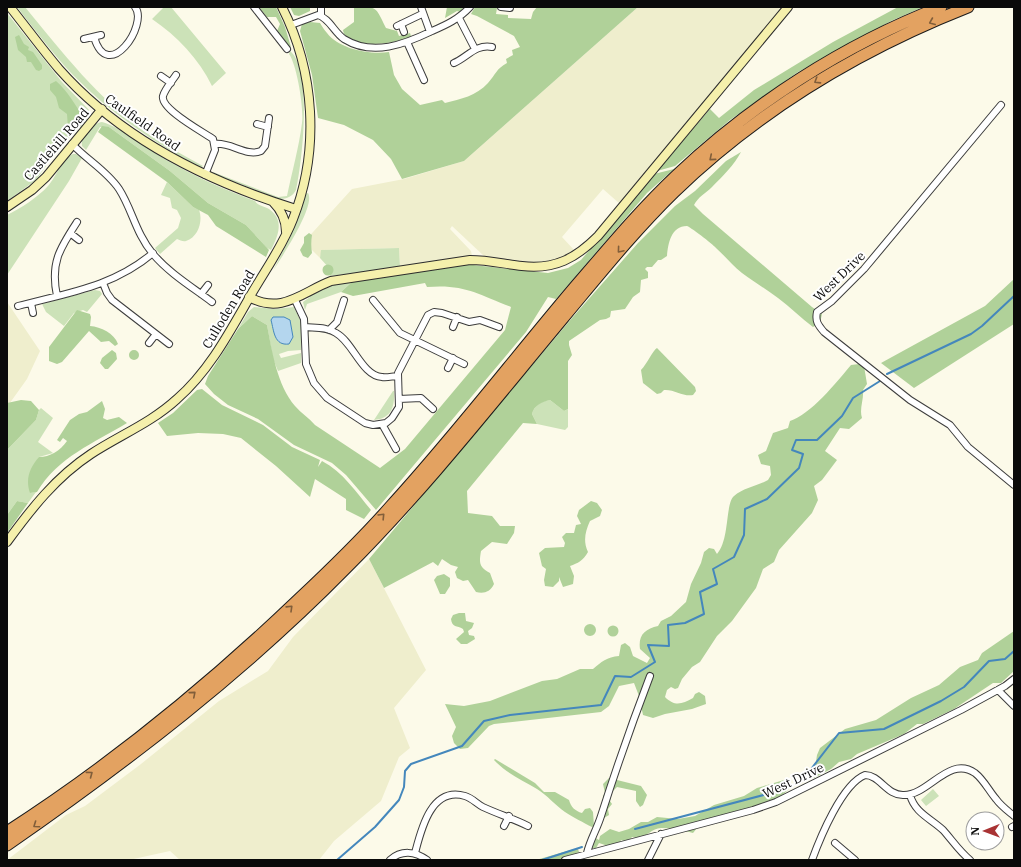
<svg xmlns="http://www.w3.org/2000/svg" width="1021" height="867" font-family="'IBM Plex Serif',serif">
<rect width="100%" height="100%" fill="#fcfae9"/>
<!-- farmland -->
<path fill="#efeecd" d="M638,7H783L620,204L603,189L562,237L575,251L550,262L529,263L484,256L452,226L450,229L471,251L472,256L400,267L399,248L322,250L320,258L304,242L352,189L404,179L464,161Z
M7,302L40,351L27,379L7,407Z
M369,559L426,670L394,708L410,748L399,757L381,801L334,841L319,860H180L170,851L129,860H7L66,815L85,806L141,764L219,701L268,671L293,637Z"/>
<!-- green -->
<path fill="#cce2b8" d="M17,7H25C62,52 99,100 148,134C166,146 185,156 203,166L200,168C154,142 110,113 73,75C53,54 35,30 17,7Z
M164,7H171L226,73L212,86C199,59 177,36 152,19Z
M7,13L62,82L89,110L90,114L83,124L58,149L36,180L7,201L8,171Z
M290,51C313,69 302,163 296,190C293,196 287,199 280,199L214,174L213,172L278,197L287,196C292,172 299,147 302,123C304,109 297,65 289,54Z
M102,122C119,126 151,151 168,161C196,177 225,190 255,201C258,206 264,206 269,209C285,220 278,236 271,250L267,248L246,225L208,203L170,171L109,127H100L86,150L82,146C80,137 93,123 102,122Z
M73,154H76L82,158L69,181L7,275V215C21,208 37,198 48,186C56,177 62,159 73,154Z
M167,182L193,207L199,210C203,220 199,237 186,241C183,242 180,240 177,239L160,254L155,248L178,228L181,218L177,210L172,208L170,198L161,195Z
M308,193C316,206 281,258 273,271L290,237L305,194Z
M399,248L400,267L330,276L329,268L320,258L321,250Z
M353,281L341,292L307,304L305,310L303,302L310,297V295L327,286Z
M95,290L100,291L102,294L87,312L83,310L74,313L64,326L46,312L42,304Z
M254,307L275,309L294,307L301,322V350L288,351L279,354L281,358L301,353V363L278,371L273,359L267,325L252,316L238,329L248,312Z
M393,391H394C395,407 391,419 374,420Z
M550,400L564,411L568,409V427L565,430L537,424L532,414C534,405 542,401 550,400Z
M41,408L53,418L38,442L53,453L39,457L30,493L36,492L28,503L17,501L7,515V450L36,420L39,410Z
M933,789L939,796L926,806L921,800Z"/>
<!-- forest -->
<path fill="#b0d199" d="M259,7H276L285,27L291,47L289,46L277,31L280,24L276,17H267Z
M290,7H310V11L299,16L294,15Z
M354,7C378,7 375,6 386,28L397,31L399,36L410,33L411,36C399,44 345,51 343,30L354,22Z
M447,7H464L460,12L457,11L445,18Z
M475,7H495L497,8L496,14L508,15V18L531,19L533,12L537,7H638L464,161L402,179L391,159L373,140L344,125L318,118L312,75L300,31L302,24L310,22L320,23C322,26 324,30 327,33C339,49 370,55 389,52L394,75L402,89L420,105L442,100L445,103C461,99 476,96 488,83C496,74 496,69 507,63L506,59L513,55L512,50L520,47L514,36L477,16L471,14Z
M898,7H923L891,21L798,72L730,120L675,166L657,171L710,109L719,118L754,90L833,42Z
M19,35L24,44L29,47L28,50L33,52L42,65V69L39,71L36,70L31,62H27L26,57L18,50L15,37Z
M56,81C67,90 76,106 84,118C82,124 77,129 71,130L68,128L67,114L59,108L56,97L50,90V84Z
M102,126L109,127L170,171L208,203L246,225L269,250L266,257L216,226L208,215L193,207L167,182L98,132Z
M741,152C734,165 723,176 712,187C706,193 698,197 694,205L703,214L812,307L822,314L820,323L813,327C801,318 790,307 778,298C766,289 754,282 742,273C733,266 725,256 716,248C713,244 689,226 687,226C671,226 668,244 667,256L661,260H658L652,267H647L645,269L648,272V278L641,280L640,292L633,297L625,309L611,311L610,317L606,319L600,320L569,341V345L572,355L568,361V409L564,411L550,400C542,402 534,405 532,414L537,424L523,423L467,491L468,513L492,516L500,526H515L514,533L507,544L492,542L481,551C479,563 479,567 490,573L494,584C490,592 484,594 476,592L468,580L463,581L457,578L455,572L458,567L451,565L442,559L438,566L433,562L384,588L369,559L572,318L638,243L675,206L695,191L726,161Z
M674,169L647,193L556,299L548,297L526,332L376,510L346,475L332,463L294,445L258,419L228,405L214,394L205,384L208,376L238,329L252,316L267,325C272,351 277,385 295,406C301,413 309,418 315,425L380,468L405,449L505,330L511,307C477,294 465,284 427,287L425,283L353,296L341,292L353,281L464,264L548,273L568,268L581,260L654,174Z
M309,233L312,235C311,241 311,247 312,253L308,258L303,256L300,250L304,243V237Z
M322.5 270a5.5 5.5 0 1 1 11 0a5.5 5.5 0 1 1-11 0Z
M1014,279V324L914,388L881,363L985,306Z
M77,310L90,314L91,317L90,326C101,327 114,333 118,344L115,346L109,341L101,342L89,331L62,362L57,364L49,361V347Z
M657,348L695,387L696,391L693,395C683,397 674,389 664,390L661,393L657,394L643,383L641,370C647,364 653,350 657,348Z
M129 355a5 5 0 1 1 10 0a5 5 0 1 1-10 0Z
M112,350L116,353L117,359L108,369H105L100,363L102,358Z
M859,364L864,366L867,384L863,390C864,400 859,409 862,418L849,429L840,428L825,451L837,460L822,480L814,486L818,500L812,513L779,550L774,562L763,569L756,588L732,621L717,636L700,662L692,667L682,679L678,688L675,689L671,687L667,690L665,697C675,707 682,704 693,698L695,694L699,692L705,696L706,704L692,709L665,714L653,718L643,715L639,696L634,683L619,686L609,706L601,712L494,724L489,726L468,748L460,749L454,743L452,736L456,727L445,704L464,706L490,701L542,681L557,679L580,669H593C601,662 607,657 619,656L621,645L625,643L630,647L633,656L647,663L650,658L640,649C638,635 645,629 658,626L661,621L671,616L686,602L691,584L701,563L704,552L709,548L714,549L717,554C730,539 725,504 734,496C743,488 758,486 768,480L771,475L770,466L761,464L758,455L766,451L773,433L788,428L790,421C810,415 837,382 851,365Z
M202,389L222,405L263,425L292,447L320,460L318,467L322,461C343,472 356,492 371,510L364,519L346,510V499L315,479L310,497L276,466L241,438L223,434L198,433L167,436L158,423L173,413L197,390Z
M21,400L31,401L39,410L36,420L7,450V403Z
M102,401L105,409L103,418L107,420L119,417L127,423C94,443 58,457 37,492L30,493C25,479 30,467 39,457C50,457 60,451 67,441L63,438L60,442L57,440L70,420L79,414L87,412Z
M17,501L28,503L7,533V515Z
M591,501L597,503L602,510L600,516L590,521C585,532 583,541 588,552C583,561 578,563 570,566L574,576L573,584L563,587L559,577V581L553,587L545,586L544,580L546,569L542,566L539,553L545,548L564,547L565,543L562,537L566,533H574L576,525L581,524L577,516L579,510Z
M444,574L450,578V586L445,594H440L434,580L437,576Z
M459,613H465L466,621L474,623L472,628L468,631L469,635L474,636L475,639L467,644H461L456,639L464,632L463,629C457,625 452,628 451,619L453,615Z
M584 630a6 6 0 1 1 12 0a6 6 0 1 1-12 0Z
M607.5 631a5.5 5.5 0 1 1 11 0a5.5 5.5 0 1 1-11 0Z
M1014,631V671L1001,683H993L954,709L923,724H917L904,734L857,754L851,759L839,762L831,769L814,778L810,776L815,768L817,755L820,748L845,729L876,720L911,698L939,685L960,667L978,660L982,653Z
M495,759L535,783L544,792H555L569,800C571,807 575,811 582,813L585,809L590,808L593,812L594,826L592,827C584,823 573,817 565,812C555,805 547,795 537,789C522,780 506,773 494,760Z
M609,778L641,786L647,795L643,805L640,807L636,801V791L617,787L612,792L610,801L612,804L608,809L609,815L604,818L599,816V810L605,807L603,796L605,793L603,784Z
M784,780L790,786L788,790L780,797L749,809L702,822L693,833C683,830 672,828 661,828C651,828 644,841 632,837L628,842L621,840L617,849L599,843L596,848H592L590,845L594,837L599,840L600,836L610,829L619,832L629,829L641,822H648L657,817L678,819L695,816L714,805L744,796L757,788Z
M574,849H578L579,852L559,860H536Z"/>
<!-- water -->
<path fill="#b4d6ee" stroke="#4487bc" d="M273,317H284L290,320L293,337L289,344C274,346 274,331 271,320Z"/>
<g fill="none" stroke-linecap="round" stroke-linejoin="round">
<!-- stream -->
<path stroke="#4487bc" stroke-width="2" d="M887,374L971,334L982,326L1014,296
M808,773L839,733L884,729L941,701L964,687L989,661L1005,659L1014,651
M635,829L771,793L787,786
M337,860L375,827L399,800L404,787L405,771L411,764L462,746L484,721L510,715L601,705L615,676L631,677L655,662L648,645L669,646L668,625L685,623L704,614L700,592L717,584L713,569L734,557L744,535L745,509L767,499L799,468L803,454L792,450L796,440H817L842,416L853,398L880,381
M542,860L582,847"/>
<defs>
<path id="street" d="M254,7L287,49
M321,7V16
M421,7L430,32
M501,7L510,8
M459,18L475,49
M401,24L404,32
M291,25L318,15C329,18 334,32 344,39C373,57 405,44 432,31C446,25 459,19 470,7
M397,26L422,14
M94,37C108,85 149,24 135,7
M84,39L101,35
M407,42L424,80
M454,63C468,57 475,44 492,47
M176,75C172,81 165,89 163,96C160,109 203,132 213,139L215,150L205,175
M161,76L171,83
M1001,105L864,269L832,301L817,312C815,321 818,325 824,332L910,400L950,425L968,447L1014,485
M257,124L268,127
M72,144C87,160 107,171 119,189C132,209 136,234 153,254C169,273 192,287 212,302
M215,144C231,142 246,157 261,151L265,146L269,118
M70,233L79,240
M103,283L107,293L112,300L169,344
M201,294L208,285
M57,296C50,263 60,248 77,222
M295,300L304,319L306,364L314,383L327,398L365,423L373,425L386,423L392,418L399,407L398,373L428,315L434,312L442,313L469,322L480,320L499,327
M373,300L400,333L464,364
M31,303L33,313
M18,306C67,293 113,287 153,253
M305,327C316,328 327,327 336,333C353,342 362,376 382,377C387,378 393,376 398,376
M453,327L457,317
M329,330L337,322L344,300
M149,343L156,334
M448,368L453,358
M399,399L421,398L433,409
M382,424L396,449
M998,690L1014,706
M910,795C915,813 930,818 943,830C952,840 959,851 970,860
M504,826L509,816
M1012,827L1014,826
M835,843L855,860
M415,853C421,830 431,786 465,796C472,798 477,804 483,807C498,814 514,819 528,826
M587,853C590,840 597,829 601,816C616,769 632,723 650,676
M390,860C401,850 415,851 427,860
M565,860L753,810L776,802L961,710L1005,686L1014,679
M648,860L661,834
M812,860C820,838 842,784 865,775C880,775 887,796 904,795C929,795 949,755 975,773C984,780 989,791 996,799C1001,806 1008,811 1014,816"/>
<path id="secondary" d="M10,7C26,27 42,49 59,69C121,139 209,182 296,209
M273,202C282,211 286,220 286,232
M7,207L32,190L46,177L102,109
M249,297C282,315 302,292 331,281L470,260C488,260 504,264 522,266C555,270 576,258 598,236L788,7
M7,542C31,509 56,477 91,454C120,435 151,423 177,399C208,372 228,335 248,300C263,273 282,248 293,219C320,150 315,72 282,7"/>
<path id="highway" d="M7,832C111,765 208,686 298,600C330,570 362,539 391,506C455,436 513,360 574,288C607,250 639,211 676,176C752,104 843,45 941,7
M7,845C128,761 244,672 347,567C425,489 493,402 563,318C599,275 634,231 674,192C759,110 859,50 968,7"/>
</defs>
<!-- street casing -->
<use href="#street" stroke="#3d3d3d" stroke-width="8"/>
<!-- secondary casing -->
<use href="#secondary" stroke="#2c2c2c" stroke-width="10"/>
<!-- highway casing -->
<use href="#highway" stroke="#1b1b1b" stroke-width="13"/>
<!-- street -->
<use href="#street" stroke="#fff" stroke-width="6"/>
<!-- secondary -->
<use href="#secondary" stroke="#f5f0ac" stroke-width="8"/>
<!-- highway -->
<use href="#highway" stroke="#e3a261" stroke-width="11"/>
</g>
<!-- one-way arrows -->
<defs><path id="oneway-chevron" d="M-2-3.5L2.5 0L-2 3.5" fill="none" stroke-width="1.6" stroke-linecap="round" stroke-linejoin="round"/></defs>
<g stroke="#815e3a">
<use href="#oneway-chevron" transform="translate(932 22) rotate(157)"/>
<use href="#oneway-chevron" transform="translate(817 81) rotate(148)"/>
<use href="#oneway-chevron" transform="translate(712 158) rotate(140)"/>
<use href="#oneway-chevron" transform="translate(620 250) rotate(130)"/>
<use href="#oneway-chevron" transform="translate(382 516) rotate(-46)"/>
<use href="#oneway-chevron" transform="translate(290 608) rotate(-44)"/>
<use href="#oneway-chevron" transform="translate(193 694) rotate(-41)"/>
<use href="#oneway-chevron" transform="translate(90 774) rotate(-37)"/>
<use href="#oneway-chevron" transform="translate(36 825) rotate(145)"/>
</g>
<g text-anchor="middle" stroke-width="4" stroke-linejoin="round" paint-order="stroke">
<!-- street labels -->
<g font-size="13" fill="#0a0a0a" stroke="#fff">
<text transform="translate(143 122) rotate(35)" y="5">Caulfield Road</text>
<text transform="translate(56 144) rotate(-49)" y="5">Castlehill Road</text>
<text transform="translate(839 276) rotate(-44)" y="5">West Drive</text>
<text transform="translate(228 309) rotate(-59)" y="5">Culloden Road</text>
<text transform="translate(793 780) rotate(-25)" y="5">West Drive</text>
</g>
</g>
<!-- border -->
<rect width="1021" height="867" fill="none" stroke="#0a0a0a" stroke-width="16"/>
<!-- north arrow -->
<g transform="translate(985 831) rotate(269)"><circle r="19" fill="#ffffff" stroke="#9d9d9d"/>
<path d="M0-3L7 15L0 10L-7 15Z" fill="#a93334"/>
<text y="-6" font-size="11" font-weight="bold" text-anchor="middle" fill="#0a0a0a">N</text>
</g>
</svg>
